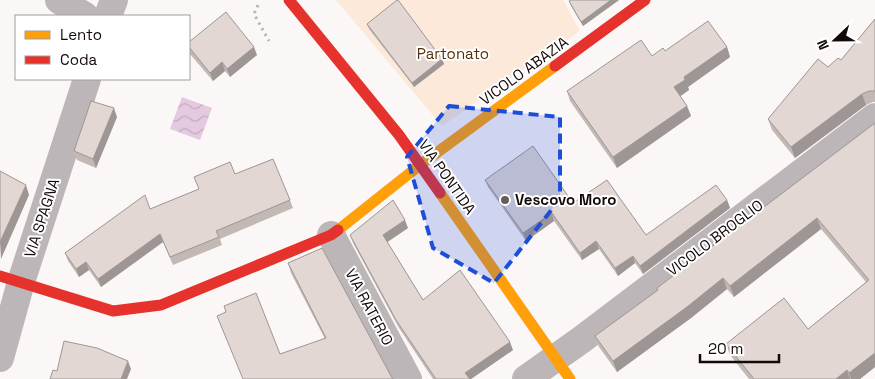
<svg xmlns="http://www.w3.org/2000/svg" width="875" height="379" font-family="'Space Grotesk',sans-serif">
<defs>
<pattern id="water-waves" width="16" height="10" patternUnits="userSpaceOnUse" patternTransform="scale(1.25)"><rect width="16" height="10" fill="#e4cae0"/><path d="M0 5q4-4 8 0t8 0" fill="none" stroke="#c3acbf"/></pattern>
</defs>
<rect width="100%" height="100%" fill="#fcf7f7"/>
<!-- park -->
<path fill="#fce9d9" d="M336,0H563L580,31L442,126Z"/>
<!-- water -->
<path fill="url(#water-waves)" d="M182,97L212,108L200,140L170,129Z"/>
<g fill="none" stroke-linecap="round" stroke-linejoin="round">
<!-- path -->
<path stroke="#bbb6b7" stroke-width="3" stroke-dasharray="2.5 4" stroke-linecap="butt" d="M258,5L254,14L269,41"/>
<!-- street -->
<path stroke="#bcb6b8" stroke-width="28" d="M59,0L85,16
M108,16L114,0
M331,235L408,379
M0,358L21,282L87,79
M526,379L581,340L875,117"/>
<!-- slow -->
<path stroke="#ff9f0a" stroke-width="11" d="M440,193L570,379
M338,230L420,165L555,66"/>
<!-- jam -->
<path stroke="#e5322d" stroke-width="11" d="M289,0L399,135L440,193
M555,66L645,0
M0,276L113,311L161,305L331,235L338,230"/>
</g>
<!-- wall -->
<path fill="#c2b9b5" d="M619,0L583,26L571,6L569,1Z
M875,19V102H873L866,105L795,158L772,130L768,119L828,67L841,60Z
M367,24L442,59L444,64L414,87L369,29Z
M189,42L257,55L230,77L225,71L213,81L189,53Z
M727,47L730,57L688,87L689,90L680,96L687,106L691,116L617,168L570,101L567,91L652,56L665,51Z
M117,117L96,168L77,160L74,151Z
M875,123V367L860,379H749L730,355L726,344L808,329L866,282L821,229L734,297L727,289L691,318L617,372L599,347L595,336L658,291L657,288Z
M235,174L290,200L293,208L220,239L222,245L173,265L163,242L101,287L89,270L79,277L68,261L65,253L150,209L199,189L194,177Z
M485,180L573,203L646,235L727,200L730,208L643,274L635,263L618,276L599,249L582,260L554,221L526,241L488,187Z
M408,228L387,242L423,300L513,350L471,379H433L399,328L353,243L350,235Z
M288,263L391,376L242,379L280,354L325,339L291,273Z"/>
<!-- shaded-wall -->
<path fill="#9e9694" d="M611,0H619L583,26L581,22Z
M254,47L257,55L230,77L227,69Z
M727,47L730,57L688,87L689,90L678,98L674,87L684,77Z
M442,59L444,64L414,87L412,83Z
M222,62L225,71L213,81L210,73Z
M862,94L866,105L795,158L791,147Z
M687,106L691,116L617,168L613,157Z
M114,108L117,117L96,168L93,159Z
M26,185L29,195L1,259L0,242Z
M727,200L730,208L643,274L640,266Z
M552,213L554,221L526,241L523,233Z
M817,218L821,229L734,297L730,286Z
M405,220L408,228L386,243L383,235Z
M160,234L163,242L101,287L98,279Z
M596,241L599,249L582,260L580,253Z
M633,256L635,263L618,276L615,268Z
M86,262L89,270L79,277L76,269Z
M723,278L727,289L691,318L617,372L613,361Z
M510,342L513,350L471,379H467L465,373Z
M875,353V367L860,379H851L849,373Z
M128,361L131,369L127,379H121Z
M847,370L850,379H836Z"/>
<!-- building -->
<path fill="#e2d7d3" stroke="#9e9694" d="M397,0H398L442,59L412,83L367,24Z
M571,0H611L581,22L569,1Z
M226,12L254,47L227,69L222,62L210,73L189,47V42Z
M875,19V91H869L862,94L791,147L768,119L818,59L828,67L838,58L841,60Z
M708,21L727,47L684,77L685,80L674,87L687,106L613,157L567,91L641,40L652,56L663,48L665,51Z
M91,101L114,108L93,159L74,151Z
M875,123V353L849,373L847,370L836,379H754L726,344L784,298L808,329L869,280L817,218L730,286L723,278L687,307L613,361L595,336L658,290L657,288Z
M533,146L573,203L607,180L646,235L716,185L727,200L640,266L633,256L615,268L596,241L580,253L552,213L523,233L485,180Z
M273,159L290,200L216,231L219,237L170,257L160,234L98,279L86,262L76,269L65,253L145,195L150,209L199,189L194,177L230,162L235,174Z
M0,171L26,185L0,242Z
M393,200L405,220L383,235L423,300L460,270L510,342L465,373L470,379H436L396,320L350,235Z
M322,248L391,376L393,379H243L217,316L226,312L224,306L256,293L280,354L326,338L288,263Z
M64,341L97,348L128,361L121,379H50L53,370L57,371Z"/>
<!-- marked area -->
<path fill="#1d4ed8" fill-opacity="0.2" stroke="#1d4ed8" stroke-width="4" stroke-dasharray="10 6" stroke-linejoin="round" d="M449,106L560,117V199L494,283L433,248L407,157Z"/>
<!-- markers -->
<circle fill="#655c5c" stroke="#fff" stroke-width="2" cx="505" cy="200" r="5"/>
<g text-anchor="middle" stroke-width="4" stroke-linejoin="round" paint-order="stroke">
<!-- park labels -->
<g font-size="15" fill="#53320a" stroke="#fff">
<text x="453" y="59">Partonato</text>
</g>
<!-- street labels -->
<g font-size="15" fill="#130909" stroke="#fff">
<text transform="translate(524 71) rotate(-36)" y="5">VICOLO ABAZIA</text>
<text transform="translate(447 177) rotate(55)" y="5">VIA PONTIDA</text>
<text transform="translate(42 218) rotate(-72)" y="5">VIA SPAGNA</text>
<text transform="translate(715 238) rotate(-37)" y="5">VICOLO BROGLIO</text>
<text transform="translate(369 307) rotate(62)" y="5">VIA RATERIO</text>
</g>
<!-- poi labels -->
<g font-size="15" font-weight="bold" fill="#130909" stroke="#fff" text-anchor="start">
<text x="515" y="205">Vescovo Moro</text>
</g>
</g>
<!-- legend -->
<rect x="15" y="15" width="175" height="65" fill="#ffffff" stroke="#a19d9d"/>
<rect x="25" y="31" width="25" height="8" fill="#ff9f0a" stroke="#a19d9d"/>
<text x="60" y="40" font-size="15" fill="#130909">Lento</text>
<rect x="25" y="56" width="25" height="8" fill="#e5322d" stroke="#a19d9d"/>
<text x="60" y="65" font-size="15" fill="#130909">Coda</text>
<!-- north arrow -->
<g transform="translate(835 40) rotate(248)" stroke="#ffffff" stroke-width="4" paint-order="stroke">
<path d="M0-4L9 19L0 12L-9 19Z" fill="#130909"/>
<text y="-8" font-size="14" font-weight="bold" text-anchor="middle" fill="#130909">N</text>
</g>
<!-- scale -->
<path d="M700 354v8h79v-8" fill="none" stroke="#130909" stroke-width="2.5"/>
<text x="708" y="354" font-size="15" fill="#130909" stroke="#ffffff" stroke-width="4" paint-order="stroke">20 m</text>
</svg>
